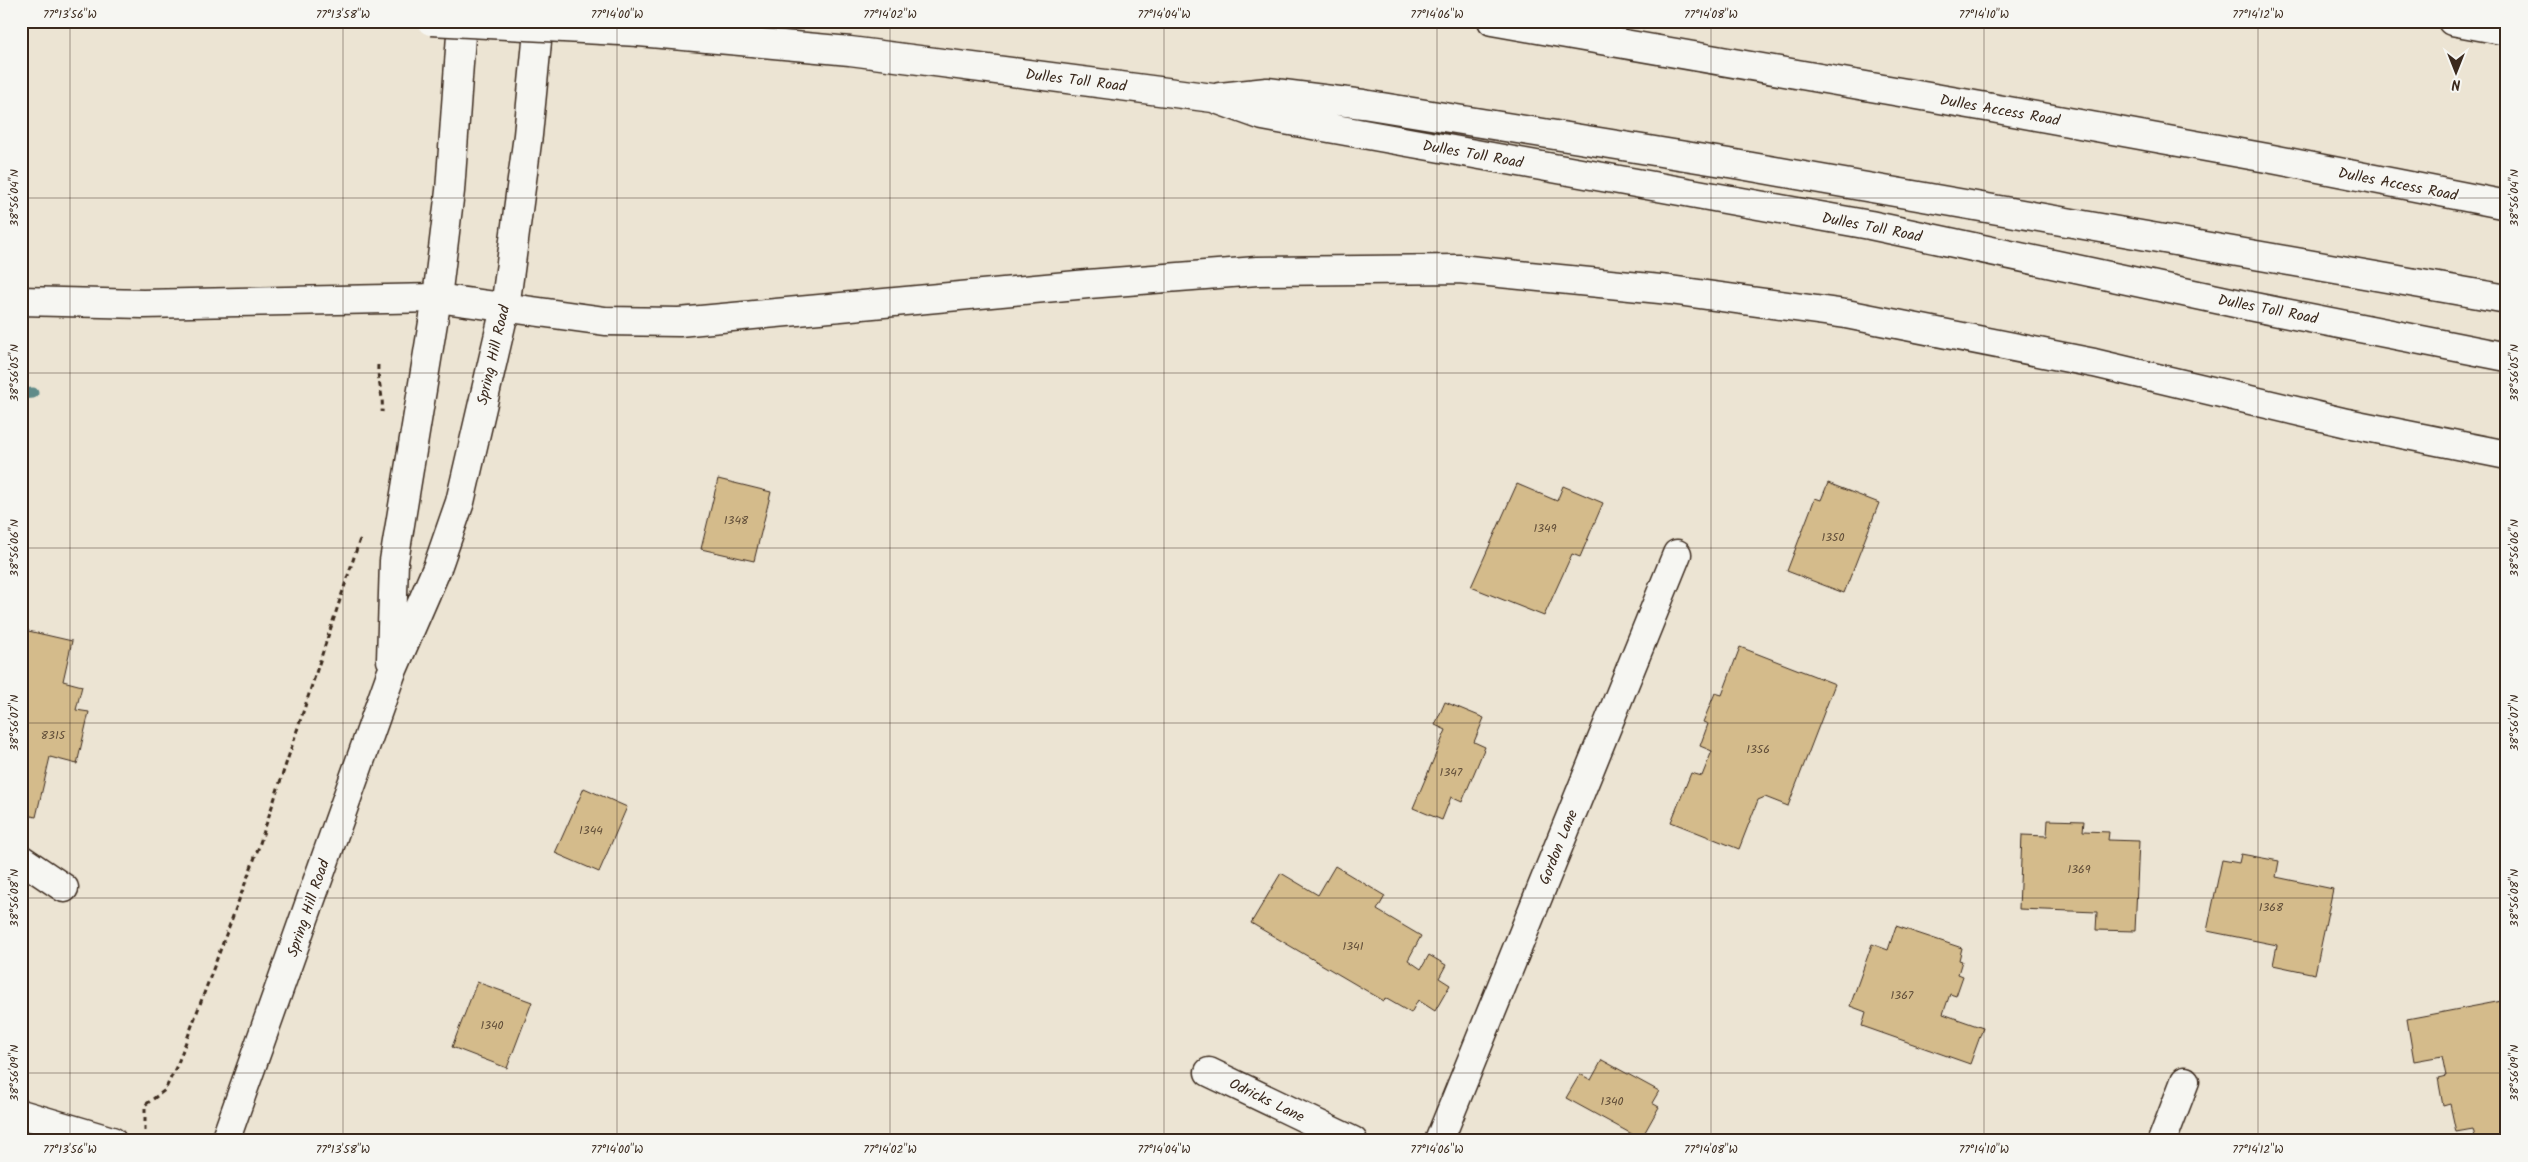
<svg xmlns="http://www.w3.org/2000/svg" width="2528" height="1162" font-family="Kalam,sans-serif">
<rect width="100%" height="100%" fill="#ece4d3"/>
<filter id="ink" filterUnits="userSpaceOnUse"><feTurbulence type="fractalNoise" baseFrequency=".02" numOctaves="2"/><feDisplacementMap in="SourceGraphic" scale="10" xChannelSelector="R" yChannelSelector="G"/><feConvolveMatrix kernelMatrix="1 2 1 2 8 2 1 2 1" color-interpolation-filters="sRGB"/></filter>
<g filter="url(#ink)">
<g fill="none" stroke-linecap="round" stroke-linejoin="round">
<!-- stream -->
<path stroke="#618b89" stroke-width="11" d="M21,394L33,393"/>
</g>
<!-- building -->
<path fill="#d4bb8b" stroke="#3b2a1e" d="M718,479L771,492L754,561L701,549Z
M1828,483L1879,503L1844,593L1787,571L1815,498L1821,500Z
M1517,484L1557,501L1563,486L1603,503L1580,557L1572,554L1544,616L1471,587Z
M24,630L72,641L63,681L82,686L76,710L89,712L77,764L50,757L36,817L21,814V643Z
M1740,647L1835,684L1788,806L1765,797L1758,800L1739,849L1671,822L1691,773L1702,776L1712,751L1700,746L1708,724L1703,722L1715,693L1722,695Z
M1445,702L1484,718L1474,742L1485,747L1462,802L1451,797L1442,820L1413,808L1446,730L1435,725Z
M584,788L627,807L599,872L555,853Z
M2048,820L2084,821L2083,831L2109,832L2108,840L2139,841L2135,931L2096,930L2097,912L2019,909L2022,835L2047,836Z
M2241,854L2279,861L2276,877L2333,889L2315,974L2273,965L2277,945L2207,931L2222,860L2239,863Z
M1335,866L1385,896L1377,910L1421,936L1408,960L1421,969L1429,955L1446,965L1439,978L1450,985L1435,1011L1418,1000L1411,1013L1385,998L1384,1001L1251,923L1281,873L1318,895Z
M1896,926L1962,948L1959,960L1962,961L1958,974L1963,976L1956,996L1950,994L1943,1014L1983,1028L1970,1064L1862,1026L1866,1012L1850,1006L1872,944L1888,950Z
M477,982L532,1002L507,1068L452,1047Z
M2507,1000V1141H2476L2473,1129L2456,1132L2450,1104L2443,1106L2438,1078L2446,1076L2442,1056L2414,1061L2407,1019Z
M1602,1060L1659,1091L1652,1103L1659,1107L1641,1139L1566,1098L1580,1074L1591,1080Z"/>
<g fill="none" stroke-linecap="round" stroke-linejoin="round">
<defs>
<path id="minor" d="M21,859L64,888
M1209,1072L1353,1141
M21,1114L112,1141
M1439,1141L1677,554
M2162,1141L2185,1081"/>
<path id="major" d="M391,660L394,561L437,298L450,191L462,21
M225,1141L391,674L437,568L460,502L505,308L528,135L539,21"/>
<path id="highway" d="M1492,21L1992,108L2267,158L2507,205
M2452,21L2507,31
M639,32L850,51L1213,98L1263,116L1870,225L2254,307L2507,357
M1220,97L1267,92L1363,104L1735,164L2507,299
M21,301L143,304L437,298L605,321L679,322L1088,284L1257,271L1459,269L1670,290L1846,314L2094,363L2347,423L2507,455"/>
</defs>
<!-- minor casing -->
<use href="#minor" stroke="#3b2a1e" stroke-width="31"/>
<!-- major casing -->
<use href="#major" stroke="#3b2a1e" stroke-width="31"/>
<!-- highway casing -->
<use href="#highway" stroke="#3b2a1e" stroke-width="31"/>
<!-- path -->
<path stroke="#3b2a1e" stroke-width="3" stroke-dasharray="5 4" stroke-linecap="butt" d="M378,365C377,381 384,395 382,412
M145,1131V1105L165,1090L178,1063L258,849L361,536"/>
<!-- minor -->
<use href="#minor" stroke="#f6f6f2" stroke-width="28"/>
<!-- major -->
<use href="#major" stroke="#f6f6f2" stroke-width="28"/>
<!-- highway -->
<use href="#highway" stroke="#f6f6f2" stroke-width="28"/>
<defs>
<path id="highway-bridge" d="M431,21L639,32"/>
</defs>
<!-- highway-bridge casing -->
<use href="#highway-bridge" stroke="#3b2a1e" stroke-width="31" stroke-linecap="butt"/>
<!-- highway-bridge -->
<use href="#highway-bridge" stroke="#f6f6f2" stroke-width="28"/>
</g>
</g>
<!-- ticks -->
<path fill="none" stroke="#3b2a1e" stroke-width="1" stroke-opacity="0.45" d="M70,21V1141M343,21V1141M617,21V1141M890,21V1141M1164,21V1141M1437,21V1141M1711,21V1141M1984,21V1141M2258,21V1141M21,23H2507M21,198H2507M21,373H2507M21,548H2507M21,723H2507M21,898H2507M21,1073H2507"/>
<g text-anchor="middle" stroke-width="5" stroke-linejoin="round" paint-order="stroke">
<!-- number labels -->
<g font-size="12" fill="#614e39">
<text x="736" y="524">1348</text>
<text x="1545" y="532">1349</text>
<text x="1833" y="541">1350</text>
<text x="53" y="739">8315</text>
<text x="1758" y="753">1356</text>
<text x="1451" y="776">1347</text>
<text x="591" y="834">1344</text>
<text x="2079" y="873">1369</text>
<text x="2271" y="911">1368</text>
<text x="1353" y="950">1341</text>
<text x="1902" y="999">1367</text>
<text x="492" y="1029">1340</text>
<text x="1612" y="1105">1340</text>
</g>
<!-- street labels -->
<g font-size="15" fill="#3b2a1e" stroke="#f6f6f2">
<text transform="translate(1076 80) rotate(7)" y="5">Dulles Toll Road</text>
<text transform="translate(2000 110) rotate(10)" y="5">Dulles Access Road</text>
<text transform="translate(1473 154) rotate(10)" y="5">Dulles Toll Road</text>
<text transform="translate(2398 184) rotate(11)" y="5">Dulles Access Road</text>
<text transform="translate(1872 227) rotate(11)" y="5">Dulles Toll Road</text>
<text transform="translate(2268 309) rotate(11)" y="5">Dulles Toll Road</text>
<text transform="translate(493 355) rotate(-77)" y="5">Spring Hill Road</text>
<text transform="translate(1558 847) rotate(-68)" y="5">Gordon Lane</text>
<text transform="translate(308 908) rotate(-71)" y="5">Spring Hill Road</text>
<text transform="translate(1267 1100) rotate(26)" y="5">Odricks Lane</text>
</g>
</g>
<!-- margin -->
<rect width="2528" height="1162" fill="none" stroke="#f6f6f2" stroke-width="55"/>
<!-- north arrow -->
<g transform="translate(2456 72) rotate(180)" stroke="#f6f6f2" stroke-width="4" paint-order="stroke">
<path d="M0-4L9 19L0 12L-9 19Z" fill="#3b2a1e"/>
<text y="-8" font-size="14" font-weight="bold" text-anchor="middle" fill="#3b2a1e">N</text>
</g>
<rect x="28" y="28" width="2472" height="1106" fill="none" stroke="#3b2a1e" stroke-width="2"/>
<g font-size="12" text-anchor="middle" fill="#3b2a1e">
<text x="70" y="18">77°13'56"W</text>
<text x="343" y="18">77°13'58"W</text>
<text x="617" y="18">77°14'00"W</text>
<text x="890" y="18">77°14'02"W</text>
<text x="1164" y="18">77°14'04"W</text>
<text x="1437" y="18">77°14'06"W</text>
<text x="1711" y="18">77°14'08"W</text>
<text x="1984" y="18">77°14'10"W</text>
<text x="2258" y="18">77°14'12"W</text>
<text transform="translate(2514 198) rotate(-90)" y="4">38°56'04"N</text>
<text transform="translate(14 198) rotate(-90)" y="4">38°56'04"N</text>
<text transform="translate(2514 373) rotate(-90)" y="4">38°56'05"N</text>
<text transform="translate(14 373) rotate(-90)" y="4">38°56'05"N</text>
<text transform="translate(2514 548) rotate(-90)" y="4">38°56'06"N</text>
<text transform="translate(14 548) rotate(-90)" y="4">38°56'06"N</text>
<text transform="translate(2514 723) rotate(-90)" y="4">38°56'07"N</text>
<text transform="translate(14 723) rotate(-90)" y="4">38°56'07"N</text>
<text transform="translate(2514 898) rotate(-90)" y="4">38°56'08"N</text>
<text transform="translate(14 898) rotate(-90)" y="4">38°56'08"N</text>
<text transform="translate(2514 1073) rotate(-90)" y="4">38°56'09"N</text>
<text transform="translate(14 1073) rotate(-90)" y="4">38°56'09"N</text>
<text x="70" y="1153">77°13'56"W</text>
<text x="343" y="1153">77°13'58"W</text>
<text x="617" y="1153">77°14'00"W</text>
<text x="890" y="1153">77°14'02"W</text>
<text x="1164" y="1153">77°14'04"W</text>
<text x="1437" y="1153">77°14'06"W</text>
<text x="1711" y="1153">77°14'08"W</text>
<text x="1984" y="1153">77°14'10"W</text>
<text x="2258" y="1153">77°14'12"W</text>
</g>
</svg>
